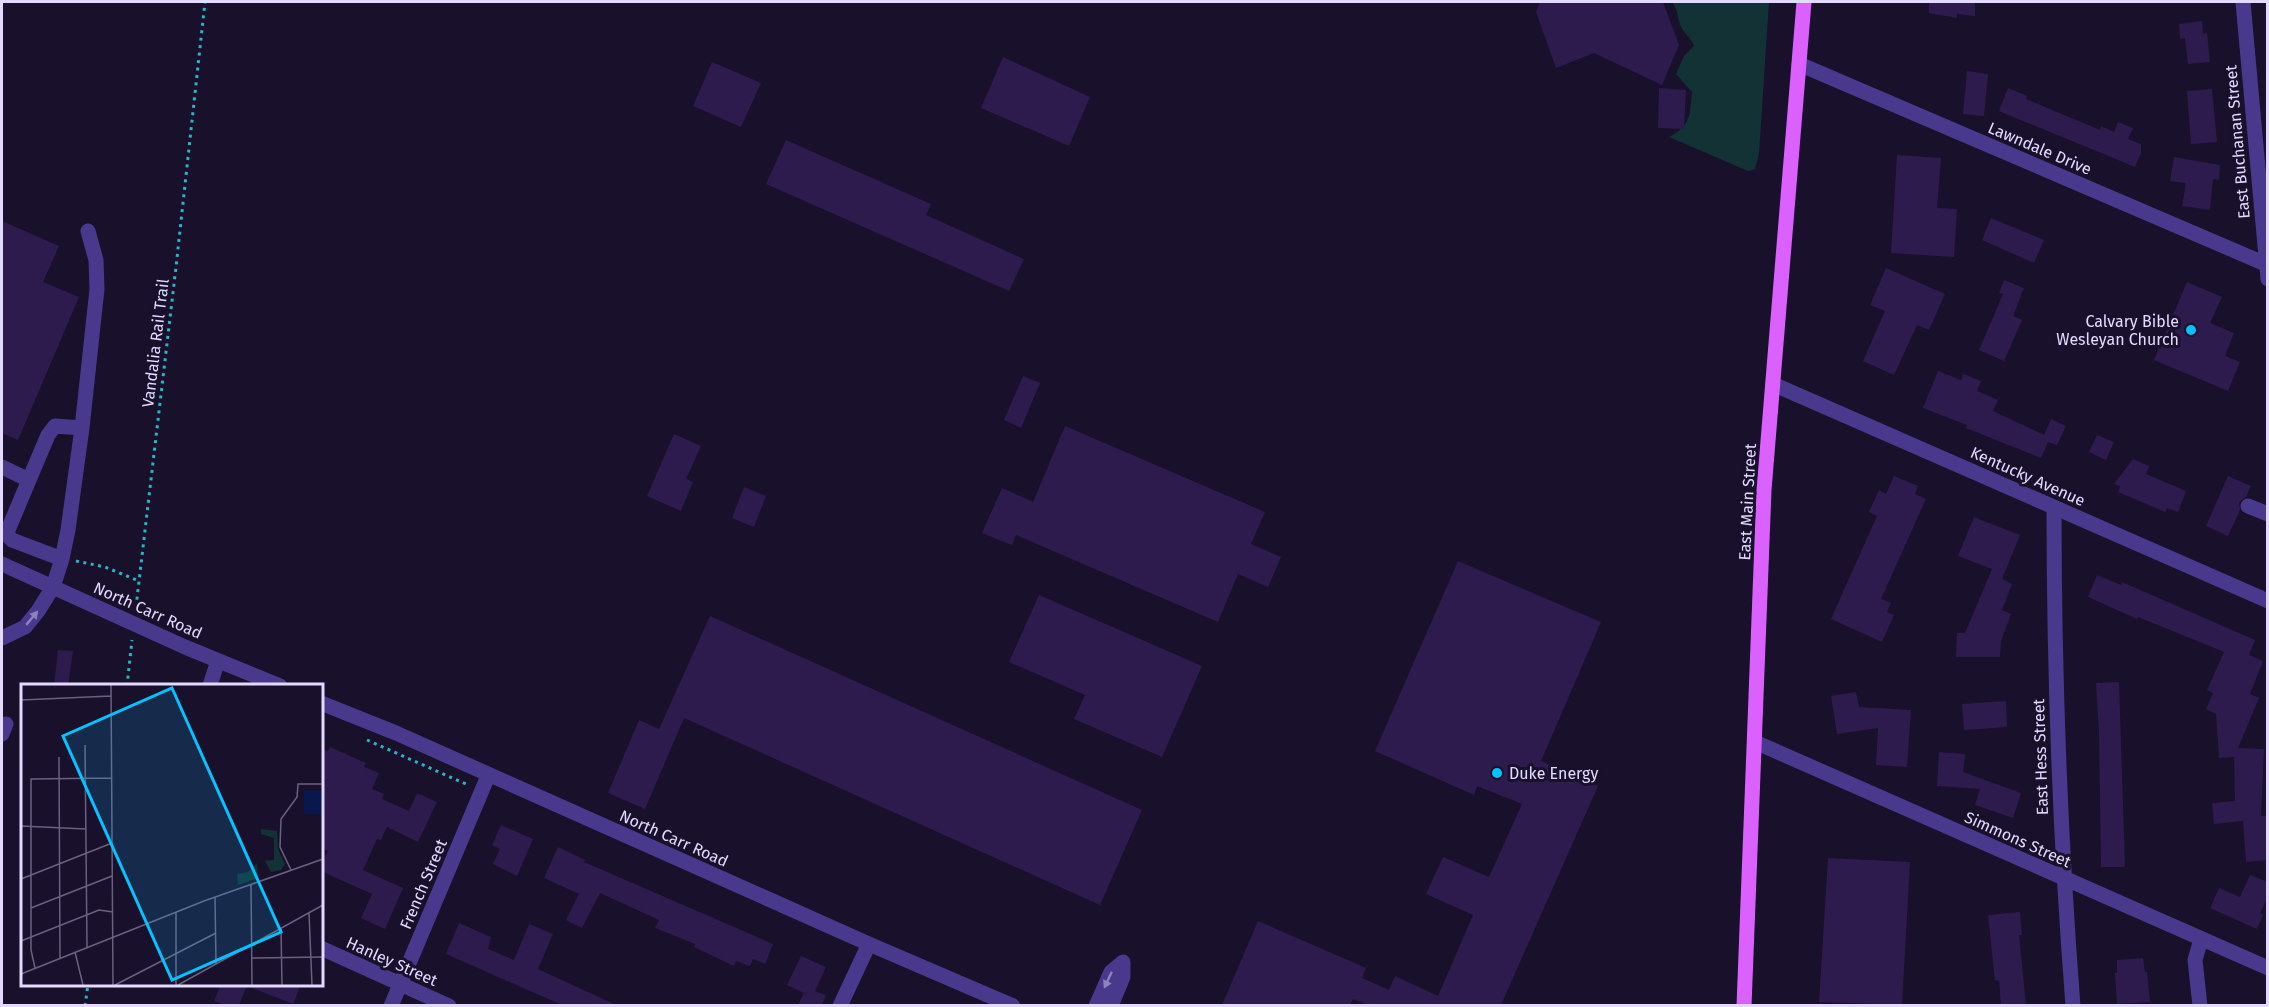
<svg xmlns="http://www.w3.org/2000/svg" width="2269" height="1007" font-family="'Fira Sans',sans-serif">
<rect width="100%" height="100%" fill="#19102c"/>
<!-- green -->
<path fill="#133236" d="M1672,2H1769L1759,153L1755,169L1749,171L1741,168L1669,137C1691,126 1690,114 1692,92L1676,74L1684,56L1694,46C1691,38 1687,36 1683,30C1677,22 1679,10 1672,2Z"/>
<!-- building -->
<path fill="#2d1b4d" d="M1540,2H1663L1679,45L1662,85L1594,53L1556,68L1536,12Z
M1929,2H1975V16L1957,14V18L1929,13Z
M2202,21L2203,34L2207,33L2210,62L2188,64L2185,38L2180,39L2179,24Z
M1003,57L1090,97L1069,146L981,108Z
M712,62L761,83L741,127L693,106Z
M1967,71L1988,74L1984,116L1963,114Z
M1659,88L1686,90L1684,129L1658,128Z
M2008,88L2027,96L2026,99L2100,130L2101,126L2114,132L2118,122L2133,128L2128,139L2141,144V153L2135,167L1999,111Z
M2212,89L2217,142L2191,144L2187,91Z
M786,140L931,204L926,215L1024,259L1009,291L766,184Z
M1897,155L1941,158L1937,208L1957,209L1954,257L1891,253Z
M2174,157L2220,165L2219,180L2213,179L2210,210L2182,206L2186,183L2170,181Z
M1991,218L2044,240L2034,263L1982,240Z
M2,221L59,246L43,282L79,297L18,440L2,433Z
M1886,268L1945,294L1929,330L1917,325L1894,375L1863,361L1885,311L1870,305Z
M2004,280L2024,288L2013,316L2022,320L2004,361L1979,350L2003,294L1999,293Z
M2187,282L2222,297L2210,323L2234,333L2225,356L2240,362L2228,391L2154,360Z
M1938,371L1961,380L1963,374L1981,381L1977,391L1998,400L1993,411L2044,435L2051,419L2066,426L2057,445L2048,442L2041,458L1966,428L1967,425L1923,408Z
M1023,376L1040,383L1021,428L1004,420Z
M1065,426L1265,512L1251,544L1281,557L1268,587L1238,574L1218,622L1016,535L1012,545L982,533L1002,488L1033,502Z
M674,434L701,446L686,479L693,482L681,511L647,496Z
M2097,435L2114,442L2106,460L2089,452Z
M2133,459L2149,466L2146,474L2186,491L2178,512L2167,508L2165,512L2118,492L2120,486L2114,484Z
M1894,476L1918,486L1915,494L1926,499L1881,599L1891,603L1887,612L1894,615L1882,642L1831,619L1877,516L1869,512L1879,490L1886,494Z
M2228,476L2251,486L2246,497L2239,502L2240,510L2228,536L2206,526Z
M744,487L766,496L754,527L732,518Z
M1974,517L2020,535L2002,579L2012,584L2002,610L2011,614L2001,641L2000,657H1956L1957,633H1965L1992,569L1958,556Z
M1458,561L1601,622L1541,761L1598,786L1501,1005H1368L1353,999L1350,1005H1222L1258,921L1366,968L1362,978L1389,990L1395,976L1438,996L1473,915L1426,894L1443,857L1489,877L1522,804L1477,786L1474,795L1375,751Z
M2097,575L2121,585L2122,582L2255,640L2249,655L2263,661L2250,694L2259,698L2238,748L2264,749L2261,816H2268V860L2246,862L2243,821L2214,824L2212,803L2235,801L2234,757L2219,758L2216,714L2206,709L2213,693L2207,690L2224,652L2138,617L2137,619L2088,597Z
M1039,595L1202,666L1162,757L1074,719L1085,695L1009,662Z
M710,616L1142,810L1100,905L684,718L645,809L608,793L639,720L659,729Z
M58,650L73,651L68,686H54Z
M2119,682L2125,867H2101L2099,732L2096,683Z
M1856,692L1859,707L1911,710L1907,767L1876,765L1878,728L1837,734L1831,696Z
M2006,701L2007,727L1964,730L1962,704Z
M330,747L366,763L364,767L379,773L372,789L384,794L382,799L409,811L417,793L437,802L418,842L387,827L381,840L377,839L363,870L403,888L385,929L361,918L372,894L321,871V866L328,851L321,848V748L328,751Z
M1939,752L1965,754L1963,772L2021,793L2013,818L1975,805L1980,789L1937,786Z
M501,825L533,839L517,876L493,864L500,849L492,845Z
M558,847L585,860L584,862L773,944L765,964L753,959L750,966L736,961L734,966L694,947L695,944L655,928L659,920L600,893L582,928L566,920L579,894L544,878Z
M1828,858L1910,862L1902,1005L1819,1002Z
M2250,875L2268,882V897L2260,913L2263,915L2257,929L2210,908L2219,888L2240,897Z
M2020,912L2022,935H2019L2026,1005H2001L1999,980L1995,981L1988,915Z
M459,923L491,937L488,949L514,960L529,924L553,934L538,969L616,1005H562L446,954Z
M801,956L826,967L815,991L826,995L822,1005H798L804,993L787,985Z
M2143,958L2145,972H2147L2150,1002L2117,1004L2115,973H2117V960Z
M221,984H301L293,1004L247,986L239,1005H225L214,1001Z"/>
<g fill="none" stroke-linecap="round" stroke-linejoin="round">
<!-- path -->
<path stroke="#2bb5c2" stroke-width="3" stroke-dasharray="3 4.5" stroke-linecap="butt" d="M76,561L105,567L139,581
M136,607L176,267L205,2
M127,686L132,640
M367,740L468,785
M85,1006L88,984"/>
<!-- minor -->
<path stroke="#48398c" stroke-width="15" d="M2243,2L2268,279
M1799,64L2268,265
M1773,384L2268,601
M2,467L29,480L8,530V536L12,540L62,559
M29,480L48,435L55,426L82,428
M2248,506L2268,514
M2054,507C2054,674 2060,839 2073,1006
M2,564L185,647L280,686
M2,638L25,627L38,611L53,587L62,559L68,530L82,428L97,289L96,260L88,231
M210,685L218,661
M321,703L396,733L869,944L1013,1006
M2,734L6,724
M1755,742L2268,968
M321,948L449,1006
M391,1006L488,776
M840,1006L869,944
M1096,1006L1111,972L1123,962V977L1111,1006
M2200,1006L2195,960L2201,939"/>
<!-- major -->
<path stroke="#db61ff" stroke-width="15" d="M1744,1006L1764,490L1804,2"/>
</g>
<!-- one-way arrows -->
<defs><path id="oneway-solid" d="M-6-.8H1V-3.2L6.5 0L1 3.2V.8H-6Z" transform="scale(1.5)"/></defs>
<g fill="#8e81c0">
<use href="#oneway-solid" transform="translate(32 618) rotate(-50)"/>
<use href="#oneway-solid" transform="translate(1108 980) rotate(115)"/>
</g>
<!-- markers -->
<g fill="#06c2ff" stroke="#19102c" stroke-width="2">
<circle cx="2191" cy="330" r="6"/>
<circle cx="1497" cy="773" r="6"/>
</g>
<g text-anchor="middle" stroke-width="6" stroke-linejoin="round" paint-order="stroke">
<!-- street labels -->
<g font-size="16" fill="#e4daff" stroke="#19102c">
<text transform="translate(2237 142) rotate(-95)" y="6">East Buchanan Street</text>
<text transform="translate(2040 148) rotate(23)" y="6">Lawndale Drive</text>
<text transform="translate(155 343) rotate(-83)" y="6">Vandalia Rail Trail</text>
<text transform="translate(2028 476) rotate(24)" y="6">Kentucky Avenue</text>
<text transform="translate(1747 502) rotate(-87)" y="6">East Main Street</text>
<text transform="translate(148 610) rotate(24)" y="6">North Carr Road</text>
<text transform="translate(2040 757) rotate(-92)" y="6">East Hess Street</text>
<text transform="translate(674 838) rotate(24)" y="6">North Carr Road</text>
<text transform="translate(2018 839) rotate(24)" y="6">Simmons Street</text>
<text transform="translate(423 884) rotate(-67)" y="6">French Street</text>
<text transform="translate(392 961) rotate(24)" y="6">Hanley Street</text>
</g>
<!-- poi labels -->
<g font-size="16" fill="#e4daff" stroke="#19102c" text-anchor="end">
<text x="2179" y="327">Calvary Bible<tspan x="2179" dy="18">Wesleyan Church</tspan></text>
<text x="1509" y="779" text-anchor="start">Duke Energy</text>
</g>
</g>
<!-- overview -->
<g transform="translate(21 684)">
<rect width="302" height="302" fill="#19102c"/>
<path d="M240,145L256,147L257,165L264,180L260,186L250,188L244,177L253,176V154L240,150ZM236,179L237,194L217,201L216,190L227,188Z" fill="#133236"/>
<path d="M283,106H301V130H283Z" fill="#08174c"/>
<path fill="none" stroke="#6a6180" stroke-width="1.5" d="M90,0L92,301M0,16L90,12M64,61L66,263M38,73L39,274M0,142L65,145M270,186L259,163L260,135L276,113L277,100H302M0,195L91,159M230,200L231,301M194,213L195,280M10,224L91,192M155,228V301M288,229L291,301M260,244L261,301M0,257L78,226L92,228M54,268L62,301M231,274L302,273M14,284L10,266V95L91,94M0,290L183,217L302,175M94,301L195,249M157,301L302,221"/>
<path fill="#06c2ff" fill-opacity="0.15" stroke="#06c2ff" stroke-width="3" d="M151,4L260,248L151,296L42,52Z"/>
<rect width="302" height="302" fill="none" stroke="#e4daff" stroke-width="3"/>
</g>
<!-- border -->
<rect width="2269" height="1007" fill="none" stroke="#e4daff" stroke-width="6"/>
</svg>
